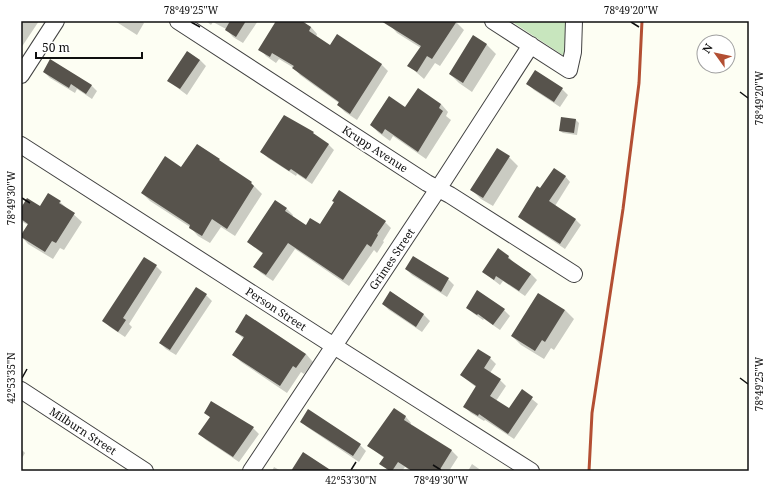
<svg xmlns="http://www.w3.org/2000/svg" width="770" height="492" font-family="'Noto Serif',serif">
<rect width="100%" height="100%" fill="#fdfef3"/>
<!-- green -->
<path fill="#c8e6be" d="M511,21H566L564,56Z"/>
<!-- shadow -->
<path fill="#0003" d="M21,21H39L21,48Z
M115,21H142L144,23L137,35Z
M206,21H258L243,43L233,37L226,29L213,22L211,25Z
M277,21H303L302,22L311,27L317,34L316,37L330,46L381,64L388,71L357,120L345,112L338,105L339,103L315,86L300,75L294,68L279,59L276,63L266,56L260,49Z
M392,21H455L464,30L440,66L435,63L424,79L409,66L421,48L397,33L390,25Z
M473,37L487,45L496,54L472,92L459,83L450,74Z
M188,52L200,60L206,66L187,95L175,86L169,80Z
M44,72L91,85L97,91L92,99L77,89L75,93L50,78Z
M528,84L562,89L568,95L560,107L534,90Z
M441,104L448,112L446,116L451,120L426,159L393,136L390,141L379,133L371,125L405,108Z
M562,118L576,120L579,123L577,135L563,133L560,131Z
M328,144L334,150L312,184L297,174L296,176L268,158L262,152Z
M509,157L518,166L493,206L481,199L472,190Z
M219,160L224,165L251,183L262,194L235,236L221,227L210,243L198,236L190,227L150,201L142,193Z
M565,176L570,182L555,206L576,220L581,225L565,249L525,222L519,216L540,189Z
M49,194L60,202L82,222L64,250L60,248L53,259L28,244L21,236L28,225L21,221V204L24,205L40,208Z
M335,203L385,222L391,228L383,241L384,242L377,253L374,250L349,286L295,249L273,281L261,273L255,267L263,254L248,242L287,209L293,215L292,217L306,226L320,225Z
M508,256L514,263L531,274L537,280L525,296L503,281L500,285L483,272Z
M156,266L162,272L129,324L132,327L125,337L110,327L104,321Z
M406,269L448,279L454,285L447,297L412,275Z
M391,292L424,315L430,321L422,332L389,310L383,304Z
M206,295L212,301L176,355L166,349L160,343Z
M467,307L504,310L510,316L500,330L484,319L483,320L473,313Z
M565,310L574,319L554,350L551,348L544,359L521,345L512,336Z
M236,332L306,354L313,362L304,374L301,372L287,393L241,362L233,354L244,339Z
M490,358L496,364L490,373L500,380L506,386L496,401L509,410L522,391L538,404L514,439L485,420L484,421L471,413L465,407L477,388L461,375Z
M394,409L406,417L411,423L410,425L452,451L458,457L449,471H411L405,467L402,471H389L380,463L384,458L369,446Z
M205,413L253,428L259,434L239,462L206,440L200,434L211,418Z
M301,422L360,445L366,451L359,462L307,427Z
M21,449L25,453L21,460Z
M472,464L482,471H468Z
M274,467L281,471H272Z"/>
<!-- building -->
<path fill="#57534c" d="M230,21H246L236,37L225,30Z
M276,21H302L311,27L309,31L330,45L337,34L382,64L350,114L337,105L339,102L292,68L294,66L272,53L270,57L258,50Z
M381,21H457L432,59L427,56L417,72L407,66L421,46Z
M473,35L487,44L463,83L449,74Z
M187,51L200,60L180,89L167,81Z
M50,59L92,85L86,94L71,84L69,88L43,72Z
M535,70L563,88L554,102L526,84Z
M418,88L441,104L439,108L443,111L418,152L385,129L382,134L370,125L389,96L405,107Z
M284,115L314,132L313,133L329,144L306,179L291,169L289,171L260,152Z
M561,117L576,119L574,133L559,131Z
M197,144L220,159L219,160L252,182L251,183L254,186L227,229L212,219L202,236L189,228L190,225L141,193L165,156L181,167Z
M497,148L510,156L483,198L470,190Z
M554,168L566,176L549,201L576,219L560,244L518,217L537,186L540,188Z
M339,190L386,221L377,234L378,235L371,247L367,244L343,280L288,243L266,275L253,267L263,253L247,242L275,200L287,208L285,211L306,225L310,218L320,224L334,202L332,201Z
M48,193L61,201L59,203L75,213L56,243L52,241L45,252L21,237V235L28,224L21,219V208L27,198L40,206Z
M498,248L509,256L508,258L531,274L519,291L496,276L494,280L482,272Z
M413,256L449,278L441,292L405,269Z
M144,257L157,265L123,318L126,320L118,332L102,321Z
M196,287L207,294L170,350L159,343Z
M477,290L505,309L493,325L478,314L477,315L466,308Z
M390,291L424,314L416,327L382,304Z
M538,293L565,310L545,342L542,340L535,351L511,336Z
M246,314L306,354L296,368L293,366L280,386L232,355L244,337L235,332Z
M478,349L491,357L484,368L501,379L490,396L509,408L522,389L533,397L508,434L479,414L478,416L463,407L476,386L460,375Z
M211,401L254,427L233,457L198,434L210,417L204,413Z
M394,408L406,416L404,420L452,450L439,471H412L398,462L392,471H390L379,464L384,457L367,446Z
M308,409L361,444L353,456L300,422Z
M303,452L332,471H291Z"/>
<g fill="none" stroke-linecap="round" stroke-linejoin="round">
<defs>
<path id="minor" d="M178,21L427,183L450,195L574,274
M493,21L569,70L573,52L574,21
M21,75L56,21
M21,145L334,346L531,471
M21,390L145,471
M251,471L438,189L531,45"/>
</defs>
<!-- minor casing -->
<use href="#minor" stroke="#424242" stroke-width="18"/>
<!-- minor -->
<use href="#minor" stroke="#fff" stroke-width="16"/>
<!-- rail -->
<path stroke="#b34f33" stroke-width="3" d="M589,471L592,413L623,209L639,83L642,21"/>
</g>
<!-- ticks -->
<path fill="none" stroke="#0f0f0f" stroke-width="1.5" d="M191,22L200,27M631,22L639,27M740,92L748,98M22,198L30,203M22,378L27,369M740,378L748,384M433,465L441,470M351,470L356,462"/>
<g text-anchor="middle" stroke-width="4" stroke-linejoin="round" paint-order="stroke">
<!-- street labels -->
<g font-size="11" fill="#0f0f0f" stroke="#fff">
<text transform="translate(375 149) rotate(33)" y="4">Krupp Avenue</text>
<text transform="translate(392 259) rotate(-56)" y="4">Grimes Street</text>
<text transform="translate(276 309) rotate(33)" y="4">Person Street</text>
<text transform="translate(83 431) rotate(33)" y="4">Milburn Street</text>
</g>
</g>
<!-- border -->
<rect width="770" height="492" fill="none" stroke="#ffffff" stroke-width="44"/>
<!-- north arrow -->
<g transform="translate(716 54) rotate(303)"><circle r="19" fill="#ffffff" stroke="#9f9f9f"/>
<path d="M0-3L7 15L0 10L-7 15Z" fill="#b34f33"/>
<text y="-6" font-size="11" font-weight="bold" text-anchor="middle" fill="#0f0f0f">N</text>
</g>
<!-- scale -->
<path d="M36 52v6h106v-6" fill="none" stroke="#0f0f0f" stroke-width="2"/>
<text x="42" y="52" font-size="12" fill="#0f0f0f" stroke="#ffffff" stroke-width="3" paint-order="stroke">50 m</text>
<rect x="22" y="22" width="726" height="448" fill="none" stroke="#0f0f0f" stroke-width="1.5"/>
<g font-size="10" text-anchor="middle" fill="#0f0f0f">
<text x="191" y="14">78°49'25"W</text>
<text x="631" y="14">78°49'20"W</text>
<text transform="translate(759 98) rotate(-90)" y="4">78°49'20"W</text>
<text transform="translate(11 198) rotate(-90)" y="4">78°49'30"W</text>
<text transform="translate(11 378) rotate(-90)" y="4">42°53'35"N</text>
<text transform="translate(759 384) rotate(-90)" y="4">78°49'25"W</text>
<text x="351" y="484">42°53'30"N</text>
<text x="441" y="484">78°49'30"W</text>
</g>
</svg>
